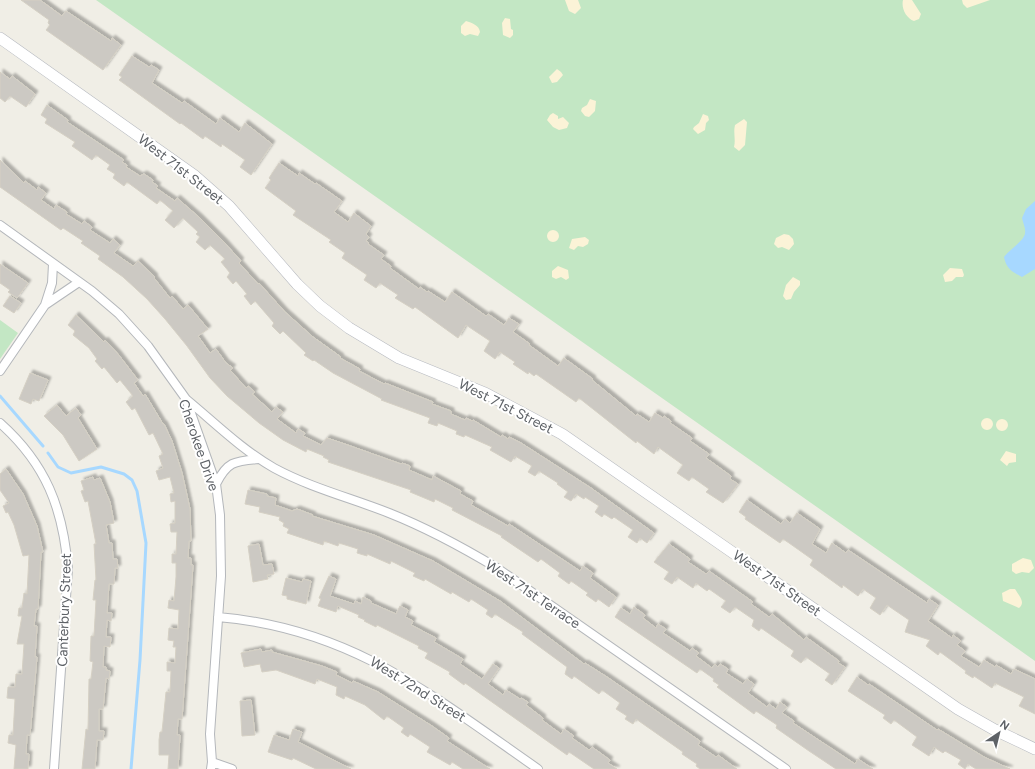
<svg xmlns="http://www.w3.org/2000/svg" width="1035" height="769" font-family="Figtree,sans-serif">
<defs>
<filter id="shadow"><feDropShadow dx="3" dy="-3" stdDeviation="1" flood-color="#0004"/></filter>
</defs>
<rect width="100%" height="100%" fill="#f0eee6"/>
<!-- green -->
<path fill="#c3e7c4" d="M96,0H1035V661L942,595Z
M0,320L18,333L0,359Z"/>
<!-- sand -->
<path fill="#fbf3d7" d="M565,0H578L581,8L575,14L569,11Z
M912,0L921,14L919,19L914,21C906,18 901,8 903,0Z
M962,0H990L967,8L963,4Z
M505,18L510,19L511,29L513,30V35L510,38L503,35L502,23Z
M466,21C472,23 479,25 480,32L478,36L470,34L465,36L461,33V26Z
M557,69L561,72L563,75L557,82L552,83L549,77Z
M590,99L596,101L595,111L589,117L585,116L581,111L582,108L587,105Z
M553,113L558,116V119L563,117L569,123L567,128L559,130L553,127L547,120L550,115Z
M703,114L708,116L709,120L706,123L705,130L698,134L693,129L694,127L699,123Z
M744,119L747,122L745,145L739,151L734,147C736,139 733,133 735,125Z
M547 236a6 6 0 1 1 12 0a6 6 0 1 1-12 0Z
M784,234L789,235L793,239L794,244L789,250L782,247L778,248L774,244L776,238Z
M585,237L589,240L588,244L583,247L578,246L574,250L569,248L572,239Z
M558,266L568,270L569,278L566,280L561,277L556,279L552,277V271Z
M950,268L962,269L964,275L963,277H956L952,281L945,282L943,275Z
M793,277L800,281V285L794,292L791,299L786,300L783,296L786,285Z
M981 424a6 6 0 1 1 12 0a6 6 0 1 1-12 0Z
M996 425a6 6 0 1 1 12 0a6 6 0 1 1-12 0Z
M1006,451L1016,454V462L1009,463L1007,466L1000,460Z
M1023,558L1031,560L1034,568L1029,573L1022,572L1016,574L1012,571V564Z
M1010,589H1015C1019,596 1026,602 1019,608L1003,601L1002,593Z"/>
<!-- water -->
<path fill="#a7d8ff" d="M1035,201V269L1022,277C1012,272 1006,268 1004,257C1009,250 1025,240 1025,233C1026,229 1023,223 1022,218L1026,209Z"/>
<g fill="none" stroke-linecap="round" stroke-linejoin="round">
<!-- stream -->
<path stroke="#a7d8ff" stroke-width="3" d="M0,396L43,446
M48,453L58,467L71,473L101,467L124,474L132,480L137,491L146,543L140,660L131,769"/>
</g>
<!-- building -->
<path fill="#ccc9c3" stroke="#d5d0c4" filter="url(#shadow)" d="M21,0H40L62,16L66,11L111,41L112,38L121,45L103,70L46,30L50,25L48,23L49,20Z
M132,56L149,67L151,65L159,70L152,83L182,103L184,101L216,124L220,118L239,132L245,123L272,144L251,175L240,167L245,160L222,144L221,147L205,136L203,139L181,123L180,124L119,80L122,77L119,75Z
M0,72L10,79L12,76L35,94L26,107L10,96L5,102L0,98Z
M47,105L68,120L67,122L124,160L122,162L127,165L126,167L140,176L144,174L153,180L152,182L158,186L156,188L175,201L177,198L200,218L223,241L241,261L239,263L258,284L259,283L285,312L313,337L341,357L340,358L360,369L359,371L384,384L385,383L433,402L432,404L451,411V414L465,420L466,418L472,421L473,420L501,437L502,435L508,439L509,437L521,443L591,488L654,533L647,543L640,538L637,543L628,537L633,530L614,517L612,519L604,514L602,517L595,512L599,506L585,497L584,499L576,494L571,501L564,497L568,492L557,484L558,483L539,471L535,476L528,472L532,466L515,456L511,462L490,450L492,447L465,435L464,437L456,434L457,431L438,423L437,426L428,423L430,418L381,400L382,399L333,373L314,360L313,361L304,355L306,353L283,331L280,334L272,326L274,323L255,301L251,305L244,296L247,294L236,281L233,284L227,277L230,273L221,262L225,259L210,245L205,250L196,242L200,237L196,234L198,232L183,218L174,228L165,220L173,211L160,200L157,204L127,182L124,186L113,178L115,174L107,169L110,165L96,155L92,160L72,146L75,142L45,123L47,119L41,115Z
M0,160L24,183L25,181L37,190L38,187L46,193L41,200L54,209L56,205L67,212L66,214L82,224L84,221L92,227L90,230L110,243L113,239L120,245L114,253L133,266L138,261L155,277L154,278L170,298L172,296L183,309L188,305L208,329L198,336L210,353L216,349L226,363L233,368L230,370L246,388L248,386L255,392L252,394L272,412L276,407L283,412L277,419L296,433L298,429L305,433L303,436L321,445L327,438L342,443L401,464L402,463L410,466L409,470L432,480L433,476L461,491L460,494L473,501L471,505L508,526L509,524L580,571L583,566L593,573L590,578L616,597L609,607L598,599L596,602L586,595L588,593L571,581L569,584L558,576L560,573L541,559L538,562L501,537L502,536L452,510L453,508L435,499L434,502L410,492L411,490L328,462L329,460L323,457L324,456L307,449L306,452L283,440L259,423L227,396L210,378L187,346L165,319L147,299L123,277L98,259L100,256L81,243L83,241L63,228L61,230L0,187Z
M279,163L298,176L299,173L315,184L316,183L342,201L334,212L348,222L354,213L371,226L366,234L369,237L366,241L369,243L368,244L384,255L381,259L391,266L390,268L419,289L420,287L427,292L428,291L445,302L452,292L486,316L488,314L504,325L509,318L519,324L513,332L530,344L529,345L558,366L564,358L593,379L592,380L636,416L637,414L649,422L655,413L663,418L664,416L671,421L670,423L692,438L690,441L709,454L706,458L731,476L730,479L738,484L728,497L723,503L706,492L709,489L692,477L689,481L677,473L683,465L658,447L654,454L637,441L636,443L579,398L576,402L536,374L534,376L529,372L528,374L513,364L515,362L500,352L495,359L484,351L490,341L466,325L458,338L415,307L413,309L395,298L398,295L380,283L376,288L364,280L367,275L342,258L345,253L329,242L331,240L293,215L296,211L265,188L271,180L269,178Z
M0,264L28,283L17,298L8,292L10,290L0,283Z
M10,296L21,303L14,313L3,306Z
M76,315L104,342L105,340L118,354L138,380L134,383L143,396L145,394L163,424H164L172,441L182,473L190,509L191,541H189L188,558H191V565H193L182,719H178L177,735H180L178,769H168L169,755H159V740L160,732H162L166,692H170L171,671H167V662L175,663L176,647H173L174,641L168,640L169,628L178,629L179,610L168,608L169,600L174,601L176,577V563H172V554H176L177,532H171L170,524L175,523V501L171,502L170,494L174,493L170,477L159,480L156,471L163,468L159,456L163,454L153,433L149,435L135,408L132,410L126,402L133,396L120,380L117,383L104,367L102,369L95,361L97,359L89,348L73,335L75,331L68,325Z
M30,373L48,380L39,401L33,399L31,404L19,399Z
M57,405L66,416L76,408L81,415L78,418L97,449L79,461L63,435L44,416Z
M6,469L23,494L37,526L43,552H41L38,609H36L34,626H37L35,657H37L30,735H27L26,754H29L28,769H14L16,745L8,743L9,735H13L15,699L7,698L8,687H15L16,674H22L24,644H17L22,616H18L19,608H22L24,593L27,594L29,555L23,556L14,525L8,512L6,513L3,506L9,503L0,490V474Z
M93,477L94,480L100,478L110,502L114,523L106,525L109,543H112L113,559H117L118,568H115L114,584H109L107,613H112L111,621L107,620L106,637H111L110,647L104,646L103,667H106V670L110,671L109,679L106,678L103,709H99V731H104L103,740H97L95,769H82L86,729L88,730L89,679H91L93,662L90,661L91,636H94L96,600H93L95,580H96L94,544H96L88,501L85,502L81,491L84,490L81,481Z
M248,490L267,494V496L276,498L275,505L292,511L297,509L313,515L312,516L374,535L433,561L500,601L584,664L585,663L607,677L700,741L698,745L716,757L718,755L737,769H700L696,766L697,764L682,754L683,752L636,719L633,724L625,719L627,716L616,709L620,703L602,690L599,694L574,676L572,679L565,674L567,667L522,634L523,632L495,614L492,618L486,614L488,610L471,599L469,602L452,592L451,594L425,579L424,581L413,576L415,573L391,561L390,564L367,554V556L357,553L358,549L339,543L338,546L324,541L323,545L287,533L289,529L283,526L284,523L279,520L280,517L259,512L260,507L245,504Z
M747,500L781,524L785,519L790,523L797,513L820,529L812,544L826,553L832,543L846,553L848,550L927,603L929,599L938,605L928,621L952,638L953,635L961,641L957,645L965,651L961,656L979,667L984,660L995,667L996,665L1011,674L1014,669L1035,679V714L1019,706L1024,697L995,683L992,688L974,676L973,678L965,673L966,671L940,652L938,655L926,646L930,640L905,632L909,620L887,605L880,615L870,608L876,598L863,589L858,596L843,585L842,588L810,565L813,560L789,543L783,539L780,543L745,519L746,517L739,512Z
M259,544L263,565L272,564L274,574L267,575L268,579L253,582L248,546Z
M669,544L690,559L688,562L706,574L709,571L753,602L751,604L769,617L772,614L804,640L806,637L839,661L838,663L845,667L832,685L825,680L830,674L806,657L801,663L791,656L794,651L761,628L759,631L752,626L754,620L735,607L730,613L721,607L726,601L709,589L707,591L696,583L693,588L677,577L672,584L664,579L669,572L654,562Z
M329,576L336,579L330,596L354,604L355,601L361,604L363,597L371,601V603L396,614L400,606L408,610L405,617L413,621L411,625L436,638L434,642L463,659L460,664L482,679L493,664L499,668L488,684L503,695L506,690L520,699L521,698L528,702L526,705L543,718L542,720L550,726L561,734L564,729L574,736L572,738L589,750L592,747L610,760L608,763L617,769H594L569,752L567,755L465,683L464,685L449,674L450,672L425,658L428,653L418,648L419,646L377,625L376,627L364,621L365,620L358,617L359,615L338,606L336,612L318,606L321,599L319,598Z
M286,578L302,582L303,579L311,581L306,604L287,599V596L282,595Z
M634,607L645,615L643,618L656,628L658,624L666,629L663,633L690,651L692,648L699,653L696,656L712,668L715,664L718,667L720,664L728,669L726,673L743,684L747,679L754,684L748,693L767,707L769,704L776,709L780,702L787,707L782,713L794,721L793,723L855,764L858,759L873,769H836L809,751L776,728L777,725L756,711L754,714L717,687L719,685L713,681L714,679L700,669L697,673L615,617L621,608L630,614Z
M261,649L262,652L272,650V652L322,666L337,672L336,675L352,683L353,681L378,692L432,726L449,738L447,741L490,769H463L452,762L450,765L427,752L430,747L410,734L408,737L401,732L404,728L387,716L384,720L365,705L345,696L344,699L336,695L337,687L317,679L315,684L276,670L262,672L260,664L244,667L241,653Z
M857,677L868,685L869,684L937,730L938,729L984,757L1010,769H976L968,764L965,769L958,764L961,760L945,751L943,753L934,747L929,756L912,745L917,737L894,720L891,724L883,718L885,715L848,691Z
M251,700L255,735L242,736L240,701Z
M293,729L302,732L298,742L351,769H316L293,758L292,760L268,752L274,735L289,740Z"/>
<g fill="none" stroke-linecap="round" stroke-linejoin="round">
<defs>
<path id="street" d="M0,225L92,291L119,314L148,346L186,399L216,484L220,515L221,576L210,734L212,762L211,769
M45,305L52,283L53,264
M0,371L45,305L79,282
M186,399C214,422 242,450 274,468C311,488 351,498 389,513C427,528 462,547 497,568L786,769
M0,423C46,464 63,508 68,569L54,769
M216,484C227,462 234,461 258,459
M218,617C351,628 433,696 538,769
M212,762L232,769"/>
<path id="secondary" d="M0,38L195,176L229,206L297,284L320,306L349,328L399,358L485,393L562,434L958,709L995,730L1035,749"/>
</defs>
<!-- street casing -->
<use href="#street" stroke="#b4b7bb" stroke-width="10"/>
<!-- secondary casing -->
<use href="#secondary" stroke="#b7bac0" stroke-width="12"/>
<!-- street -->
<use href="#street" stroke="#fff" stroke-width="8"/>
<!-- secondary -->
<use href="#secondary" stroke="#fff" stroke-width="11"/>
</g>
<g text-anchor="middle" stroke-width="4" stroke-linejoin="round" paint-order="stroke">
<!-- street labels -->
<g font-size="14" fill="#5e6267" stroke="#fff">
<text transform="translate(181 169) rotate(38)" y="5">West 71st Street</text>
<text transform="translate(506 406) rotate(27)" y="5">West 71st Street</text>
<text transform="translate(199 445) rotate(71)" y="5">Cherokee Drive</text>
<text transform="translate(777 583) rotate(35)" y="5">West 71st Street</text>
<text transform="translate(533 594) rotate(34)" y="5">West 71st Terrace</text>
<text transform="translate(64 610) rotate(-88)" y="5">Canterbury Street</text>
<text transform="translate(418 689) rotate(32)" y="5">West 72nd Street</text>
</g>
</g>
<!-- north arrow -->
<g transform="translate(999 733) rotate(35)" stroke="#ffffff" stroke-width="3" paint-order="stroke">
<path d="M0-3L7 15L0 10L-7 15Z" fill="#5e6267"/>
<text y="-6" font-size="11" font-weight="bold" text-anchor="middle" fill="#5e6267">N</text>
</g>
</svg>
